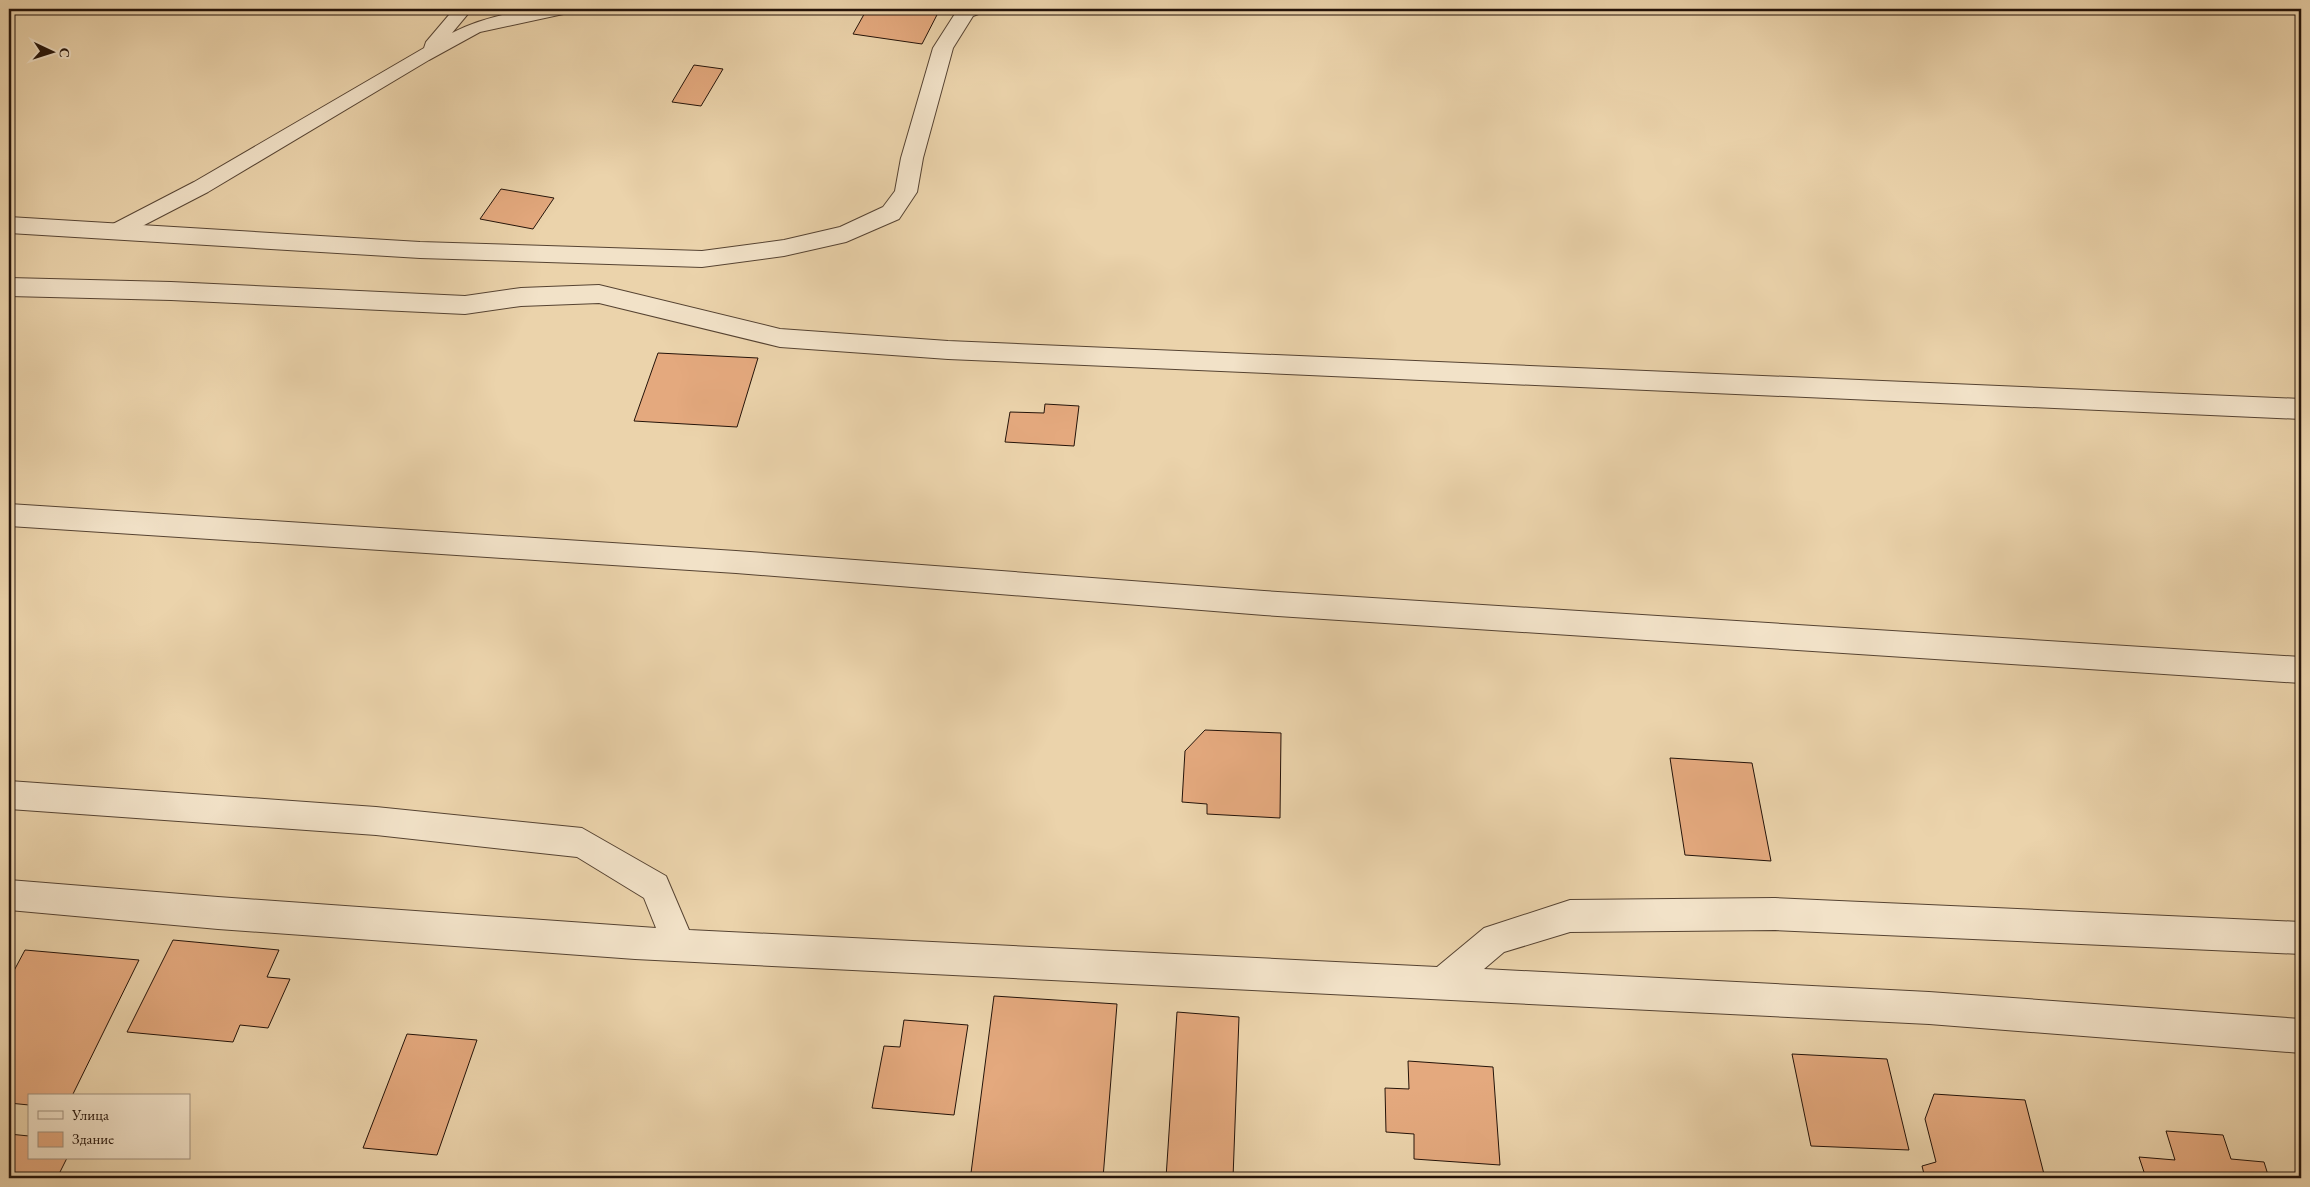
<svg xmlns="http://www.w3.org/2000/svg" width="2310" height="1187" font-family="'EB Garamond',serif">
<rect width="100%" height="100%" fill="#ebd3ab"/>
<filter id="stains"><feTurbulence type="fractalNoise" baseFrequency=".004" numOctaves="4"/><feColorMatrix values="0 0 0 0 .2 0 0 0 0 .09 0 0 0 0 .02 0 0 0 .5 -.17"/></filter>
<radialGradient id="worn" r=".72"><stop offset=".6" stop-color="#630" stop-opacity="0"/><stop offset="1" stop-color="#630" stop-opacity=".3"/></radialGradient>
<!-- building -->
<path fill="#e4a97e" stroke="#241309" d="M867,9H940L922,44L853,34Z
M694,65L723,69L701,106L672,102Z
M501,189L554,198L533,229L480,219Z
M658,353L758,358L737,427L634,421Z
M1045,404L1079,406L1074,446L1005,442L1010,412L1044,413Z
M1205,730L1281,733L1280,818L1207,814V804L1182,802L1185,751Z
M1670,758L1752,763L1771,861L1685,855Z
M173,940L279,950L267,977L290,979L268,1028L240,1025L233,1042L127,1032Z
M25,950L139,960L72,1096H29V1105L9,1103V980Z
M994,996L1117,1004L1103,1178H1042L971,1173Z
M1177,1012L1239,1017L1233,1178H1166Z
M904,1020L968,1025L954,1115L872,1108L884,1046L900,1047Z
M407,1034L477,1040L437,1155L363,1148Z
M1792,1054L1887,1059L1909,1150L1811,1146Z
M1408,1061L1493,1067L1500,1165L1414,1159V1134L1386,1132L1385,1088L1409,1089Z
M1934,1094L2025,1100L2045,1178H1925L1922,1166L1936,1162L1925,1119Z
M2166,1131L2223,1135L2231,1159L2264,1162L2269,1178H2146L2139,1157L2175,1160Z
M9,1134L29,1136V1158H67L57,1178H9Z"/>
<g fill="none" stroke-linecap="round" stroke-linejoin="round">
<defs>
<path id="lane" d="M454,9H472L452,33C486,15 533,7 571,9L568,13L480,32L429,60L208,192L123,236L116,238L109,236L106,231L109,226L194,182L424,48L426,42Z"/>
<path id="street" d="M958,9H984L981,13L973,16L953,48L923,158L917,192L899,219L846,242L784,256L702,267L420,258L9,233V217L420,242L702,251L784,240L840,227L883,207L895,191L901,158L933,48Z
M9,278L171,282L465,296L521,288L599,285L780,329L948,341L2301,399V419L948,359L780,347L599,303L521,306L465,314L171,300L9,296Z
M9,504L736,551L1264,591L2301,657V683L1264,615L736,573L9,526Z
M9,781L376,807L582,828L666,876L689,930L1437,967L1484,928L1570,900L1775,898L2301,922V954L1775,930L1570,932L1504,952L1484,969L1929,992L2301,1019V1053L1929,1024L635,959L218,929L9,910V880L218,897L656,928L644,898L577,857L376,835L9,809Z"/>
</defs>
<!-- lane casing -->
<use href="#lane" stroke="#564332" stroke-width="2"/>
<!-- street casing -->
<use href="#street" stroke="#564332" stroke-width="2"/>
<!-- lane -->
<use href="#lane" fill="#f2e2c8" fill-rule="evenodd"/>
<!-- street -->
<use href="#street" fill="#f2e2c8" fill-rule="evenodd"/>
</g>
<!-- margin -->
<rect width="2310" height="1187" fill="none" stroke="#ebd3ab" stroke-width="30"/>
<rect x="10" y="10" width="2290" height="1167" fill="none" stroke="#241309" stroke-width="2.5"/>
<rect x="15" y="15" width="2280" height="1157" fill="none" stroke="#241309"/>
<!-- legend -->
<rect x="28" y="1094" width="162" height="65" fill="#f2e2c8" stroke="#a08f7c"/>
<rect x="38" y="1111" width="25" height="8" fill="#f2e2c8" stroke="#a08f7c"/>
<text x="72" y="1120" font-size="15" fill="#241309">Улица</text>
<rect x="38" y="1132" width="25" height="15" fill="#e4a97e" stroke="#a08f7c"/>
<text x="72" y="1144" font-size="15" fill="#241309">Здание</text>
<!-- north arrow -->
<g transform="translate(52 52) rotate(94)" stroke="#f2e2c8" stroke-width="4" paint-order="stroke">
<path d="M0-4L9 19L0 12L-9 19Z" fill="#241309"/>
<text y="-8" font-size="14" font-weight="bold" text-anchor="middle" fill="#241309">С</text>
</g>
<rect width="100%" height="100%" filter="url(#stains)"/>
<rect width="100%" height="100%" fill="url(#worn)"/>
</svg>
